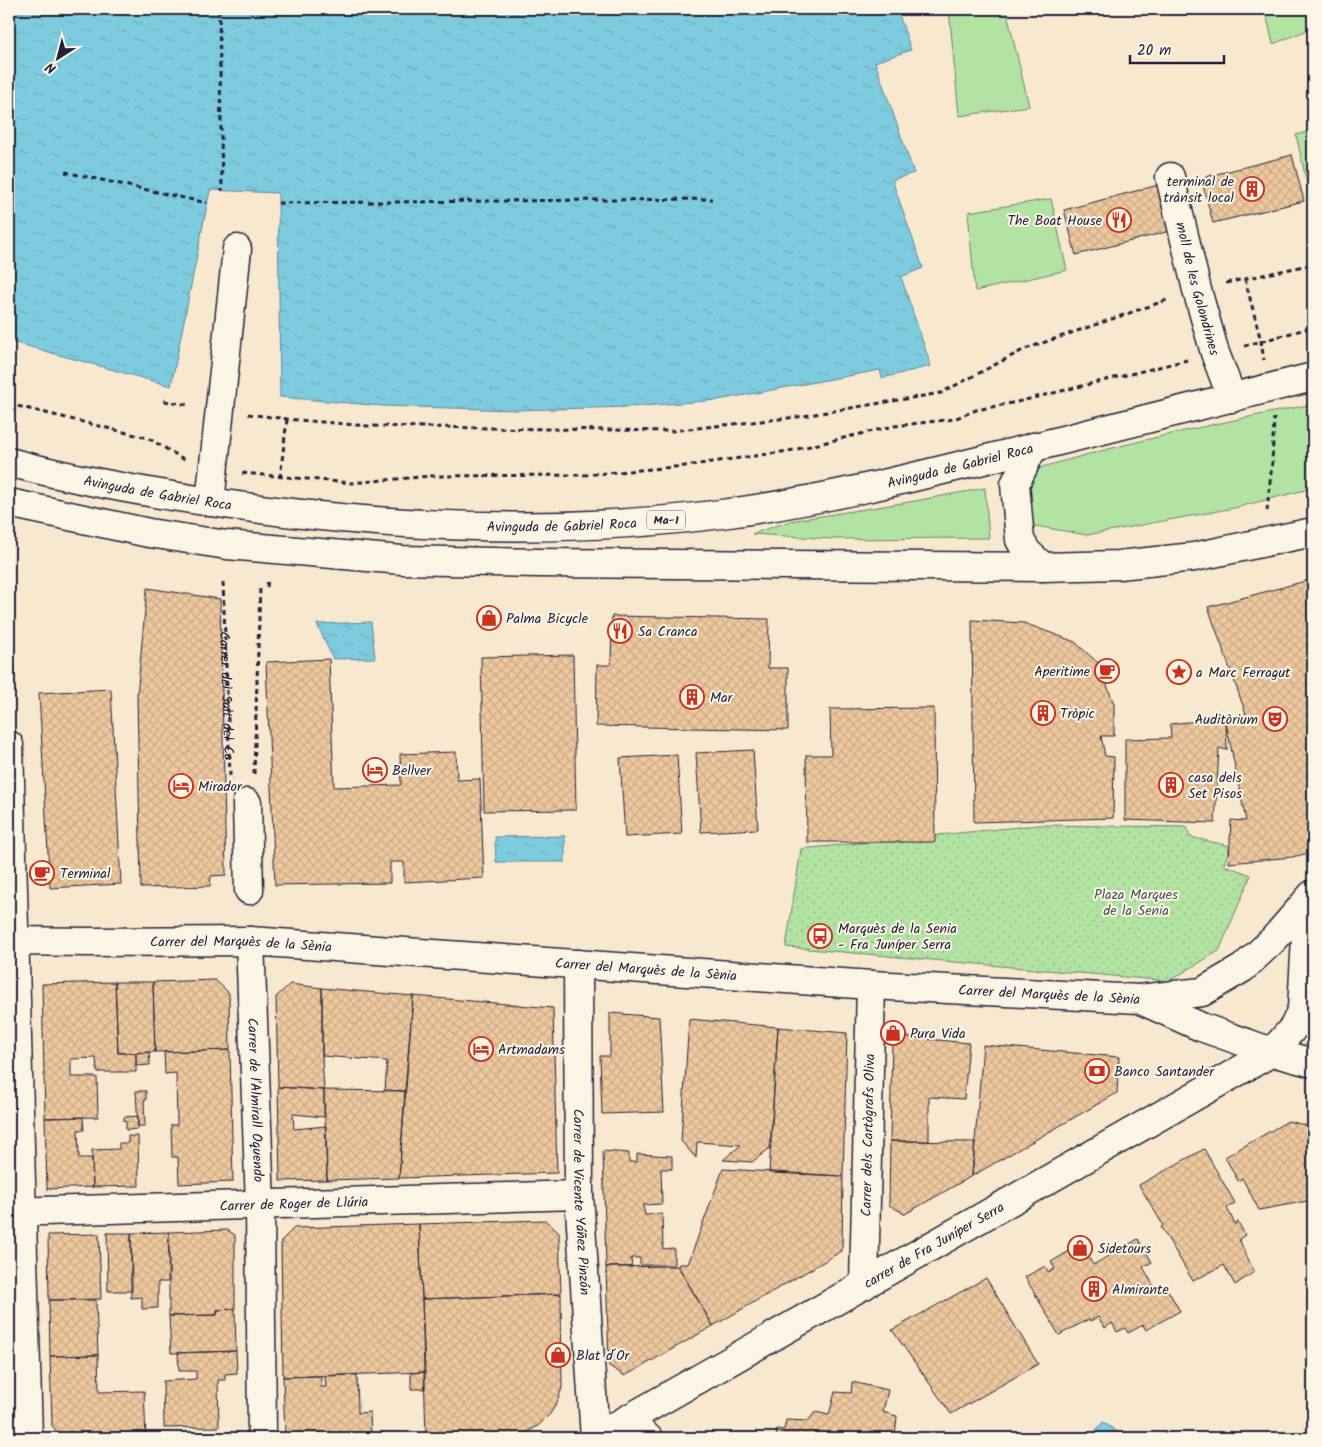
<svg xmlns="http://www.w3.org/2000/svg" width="1322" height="1447" font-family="Kalam,sans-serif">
<defs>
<pattern id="park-dots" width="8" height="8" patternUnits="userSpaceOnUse" patternTransform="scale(1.25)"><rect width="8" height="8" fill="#b2e3a2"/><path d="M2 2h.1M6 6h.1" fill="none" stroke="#99c28c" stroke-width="1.8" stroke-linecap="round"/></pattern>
<pattern id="water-ripples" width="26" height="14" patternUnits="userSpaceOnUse" patternTransform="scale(1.25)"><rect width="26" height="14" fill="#7ecbdd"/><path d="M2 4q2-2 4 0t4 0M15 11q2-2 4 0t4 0" fill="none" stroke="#6daebf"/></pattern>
<pattern id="building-cross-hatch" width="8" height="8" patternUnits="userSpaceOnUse" patternTransform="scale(1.25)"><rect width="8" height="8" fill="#eec89e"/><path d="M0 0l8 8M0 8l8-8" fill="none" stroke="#ccac89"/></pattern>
</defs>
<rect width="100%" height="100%" fill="#f8e8d0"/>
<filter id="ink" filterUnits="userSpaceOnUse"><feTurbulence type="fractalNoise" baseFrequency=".02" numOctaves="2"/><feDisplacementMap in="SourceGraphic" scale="10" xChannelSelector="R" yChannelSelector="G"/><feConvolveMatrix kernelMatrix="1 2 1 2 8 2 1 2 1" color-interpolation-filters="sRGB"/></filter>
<g filter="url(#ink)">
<!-- grass -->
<path fill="#b2e3a2" stroke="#6a826e" d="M949,9H1006L1029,106L959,116Z
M1265,9H1313V28L1273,44Z
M1313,130V211L1296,135Z
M1051,199L1067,270L975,291L968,212Z
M1313,404V488L1234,508L1087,535L1024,524L1029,471C1122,443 1218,423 1313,404Z
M985,488L989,538L834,539L752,534L790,521L915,501Z"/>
<!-- park -->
<path fill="url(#park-dots)" stroke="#6a826e" d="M1038,825L1187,827L1190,837L1230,846L1224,865L1251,875L1219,951L1169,981L786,947L801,849Z"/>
<!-- water -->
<path fill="url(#water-ripples)" stroke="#59879c" d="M9,9H897L911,50L875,62L914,173L892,180L923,268L901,277L931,366L882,378L880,370L718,400L629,407L516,410L383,406L280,397L278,193L210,190L171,386L9,341Z
M371,622L375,658L333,659L317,624Z
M565,836V862H496L495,837Z
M1103,1422L1126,1438H1089Z"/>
<!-- building -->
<path fill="url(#building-cross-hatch)" stroke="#22223b" d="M1292,155L1304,201L1213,223L1201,178Z
M1162,184L1174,230L1076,255L1064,210Z
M1313,579V852L1292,857L1229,863L1231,820L1246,821L1226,723L1246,714L1208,607Z
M147,588L220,599L226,875L211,876L210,886L141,888L137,696Z
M612,616L769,619L768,668H788V730L596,726L597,665H611Z
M972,620L1024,623L1075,642L1099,664L1114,704V736H1101L1105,756L1114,757L1113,818L974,822Z
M573,655L576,810L484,811L481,657Z
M329,659L334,787L401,785L400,754L456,752L457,780L480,779L484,878L404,882V862H390V883L275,885L266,662Z
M111,689L121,884L50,888L39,693Z
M934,708L935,842H807L806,755H831L830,709Z
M1198,721L1226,723L1227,750L1219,748L1215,823L1125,820V739L1171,738L1170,724Z
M753,750L758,829L701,832L696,753Z
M677,755L682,834L625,837L620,758Z
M215,980L229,993L230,1050L155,1052L153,982Z
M115,982H153L155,1052L118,1053Z
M115,982L118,1053H136V1072H97L96,1058L71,1059V1077H97L98,1117L45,1118L42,984Z
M290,984L322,988V1056L324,1090L278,1087L276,997Z
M322,988L413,996L405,1091L385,1090L387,1061L322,1056Z
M413,996L553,1008L557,1173L399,1178Z
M610,1013L659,1017L664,1112L602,1114L600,1056H610Z
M689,1019L778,1027L770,1148L752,1162L723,1160L741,1145L697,1142L696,1158L681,1141Z
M778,1027L847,1033L843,1176L769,1173Z
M896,1036L969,1043L964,1099L929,1097V1141H890L892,1041Z
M983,1045L1119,1057L1117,1093L972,1176Z
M230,1050L233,1182L179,1184L178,1157H172L171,1125H177L176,1073L165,1074L164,1052Z
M149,1052L150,1065L136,1066V1053Z
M278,1087L324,1090V1117L293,1114L294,1129L326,1126L327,1180L280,1181Z
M324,1090L405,1091L399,1178L327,1180Z
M136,1091H146V1100H144L145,1126H138Z
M138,1116V1129L126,1130V1121H124V1117Z
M83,1117L84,1130H78L79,1158H92L93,1187L47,1189L45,1118Z
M1288,1121L1313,1127V1200L1259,1210L1242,1178L1238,1181L1225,1157Z
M128,1136H138L139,1186L93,1187L92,1150L119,1149V1143H128Z
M890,1141L975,1142L972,1176L905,1214L889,1205Z
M1204,1149L1235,1203L1227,1208L1235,1224L1238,1222L1245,1235L1239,1239L1254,1272L1235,1285L1224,1265L1193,1281L1161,1227L1163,1225L1139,1185Z
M603,1151L629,1153V1162H637V1154L672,1156V1169H661L662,1204L643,1205L645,1215L662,1214L663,1249L674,1248V1265H640V1258H631L632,1267H606Z
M723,1169L843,1176L842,1251L713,1326L678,1266L679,1264H688Z
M545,1220L559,1233L561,1294L422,1299L419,1224Z
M419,1224L425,1372L283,1377L281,1241L294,1228Z
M227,1230L235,1235V1309L217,1310V1315L169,1316V1232Z
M169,1232L168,1282H158V1308L142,1309V1297L131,1298V1233Z
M107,1233H131L132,1291H108Z
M99,1234L101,1299L49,1300L48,1235Z
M1138,1239L1152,1262L1143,1267L1157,1292L1166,1287L1180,1311L1146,1330L1143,1325L1128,1333L1125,1328L1117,1332L1112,1323L1105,1328L1098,1317L1090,1321L1089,1319L1059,1335L1025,1277L1045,1266L1048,1272L1055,1269L1051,1262L1081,1244L1093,1265Z
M678,1266L713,1326L625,1376L609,1366L606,1267Z
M986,1278L1038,1364L951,1414L892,1330Z
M561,1294L562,1388L557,1402L550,1414L539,1425L518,1438H426L422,1299Z
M49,1300H96L98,1355L50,1356Z
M235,1309L236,1351L171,1353L169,1316L217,1315V1310Z
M236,1351L237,1373L225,1374V1380H218L219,1427L164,1428L163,1381L196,1379V1371H179L178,1353Z
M98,1355L99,1392L144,1391L146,1438H64L52,1426L50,1356Z
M425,1372V1389H411V1373Z
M357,1375L358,1413L370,1412L371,1438H285L283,1377L321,1376V1387H326L325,1376Z
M852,1382L888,1390L883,1412L897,1416L895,1436L888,1435V1438H776L777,1429L784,1430L786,1420L808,1421L815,1412L829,1415L835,1392L851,1393Z"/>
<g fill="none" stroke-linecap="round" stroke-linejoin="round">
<defs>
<g id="minor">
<path id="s2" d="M1170,177L1197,290L1215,353L1232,398"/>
<path d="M1033,447L1015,484L1020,540L1027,552L1043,567"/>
<path d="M210,502L237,249"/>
<path d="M9,745L28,1438"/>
<path d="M247,803L249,890"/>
<path id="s3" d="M9,941L88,942L250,941L871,985L1139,999L1201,1027L1272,1052L1313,1063"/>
<path id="s4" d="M250,941L260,1205L262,1438"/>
<path id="s5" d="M578,964L579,1195L595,1438"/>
<path d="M1139,999L1202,992L1243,968L1274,939L1312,895"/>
<path id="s6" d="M9,1212L579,1195"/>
<path id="s7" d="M864,1285L871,985"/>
<path d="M627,1421L648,1438"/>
<path id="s8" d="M595,1438L1272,1052L1294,1027L1302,1009L1308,901"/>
</g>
<g id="highway">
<path id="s9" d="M9,462C76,480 143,492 211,502C382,528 558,536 729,513C833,499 934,472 1035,447C1128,424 1221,401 1313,377"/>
<path d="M9,503L149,533L227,545L402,560L539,563L1043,567L1119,565L1194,557L1313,532"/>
</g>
</defs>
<!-- minor casing -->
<use href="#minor" stroke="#22223b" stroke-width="31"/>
<!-- highway casing -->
<use href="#highway" stroke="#22223b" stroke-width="31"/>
<!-- path -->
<g stroke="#22223b" stroke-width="3" stroke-dasharray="5 4" stroke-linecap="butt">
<path d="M219,9L222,191"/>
<path d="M65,172L207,203"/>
<path d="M278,203L712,199"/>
<path d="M1245,279L1261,341L1264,360"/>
<path d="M1226,283L1313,264"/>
<path d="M1244,346L1313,327"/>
<path d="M164,401L190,405"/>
<path d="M9,404L148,438L185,460"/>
<path d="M248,414L287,419L368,426L671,431L797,417L941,393L1025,349L1170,299"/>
<path d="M242,473L351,483L431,476L584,475L685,466L789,451L894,426L954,419L976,410L1017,402L1187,360"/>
<path d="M280,478L287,419"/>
<path d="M1267,511L1272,463L1274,418"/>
<path id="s1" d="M223,582L230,776L233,779"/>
<path d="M267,587L268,579"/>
<path d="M254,774L260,587"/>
</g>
<!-- minor -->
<use href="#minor" stroke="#fcf5e5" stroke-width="28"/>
<!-- highway -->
<use href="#highway" stroke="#fcf5e5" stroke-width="28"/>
</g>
</g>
<!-- icons -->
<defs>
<symbol id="building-ring" viewBox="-11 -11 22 22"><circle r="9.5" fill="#fcf5e5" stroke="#c8321e" stroke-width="1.5"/><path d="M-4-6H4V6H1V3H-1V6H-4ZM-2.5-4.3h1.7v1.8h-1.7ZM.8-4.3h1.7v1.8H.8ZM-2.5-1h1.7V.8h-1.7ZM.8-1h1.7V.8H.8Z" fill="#c8321e"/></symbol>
<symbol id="restaurant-ring" viewBox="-11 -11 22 22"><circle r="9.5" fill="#fcf5e5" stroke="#c8321e" stroke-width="1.5"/><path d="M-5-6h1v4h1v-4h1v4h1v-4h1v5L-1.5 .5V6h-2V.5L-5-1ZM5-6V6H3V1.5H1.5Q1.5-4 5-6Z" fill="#c8321e"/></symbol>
<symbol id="shop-ring" viewBox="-11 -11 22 22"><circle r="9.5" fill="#fcf5e5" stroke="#c8321e" stroke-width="1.5"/><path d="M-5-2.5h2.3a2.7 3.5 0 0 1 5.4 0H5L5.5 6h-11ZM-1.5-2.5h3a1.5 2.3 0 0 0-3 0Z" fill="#c8321e"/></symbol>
<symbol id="cafe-ring" viewBox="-11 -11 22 22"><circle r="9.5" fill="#fcf5e5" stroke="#c8321e" stroke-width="1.5"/><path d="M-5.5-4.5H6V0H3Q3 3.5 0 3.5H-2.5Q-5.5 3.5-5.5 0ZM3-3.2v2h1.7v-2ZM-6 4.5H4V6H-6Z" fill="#c8321e"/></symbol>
<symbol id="sight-ring" viewBox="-11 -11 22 22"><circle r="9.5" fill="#fcf5e5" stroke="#c8321e" stroke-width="1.5"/><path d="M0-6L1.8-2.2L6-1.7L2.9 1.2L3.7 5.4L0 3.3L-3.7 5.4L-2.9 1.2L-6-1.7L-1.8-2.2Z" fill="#c8321e"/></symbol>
<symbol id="theatre-ring" viewBox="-11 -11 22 22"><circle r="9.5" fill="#fcf5e5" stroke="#c8321e" stroke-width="1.5"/><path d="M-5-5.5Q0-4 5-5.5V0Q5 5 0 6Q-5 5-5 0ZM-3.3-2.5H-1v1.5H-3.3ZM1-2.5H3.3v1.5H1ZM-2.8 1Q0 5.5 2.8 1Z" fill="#c8321e"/></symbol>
<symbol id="hotel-ring" viewBox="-11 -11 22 22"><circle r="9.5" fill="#fcf5e5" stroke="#c8321e" stroke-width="1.5"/><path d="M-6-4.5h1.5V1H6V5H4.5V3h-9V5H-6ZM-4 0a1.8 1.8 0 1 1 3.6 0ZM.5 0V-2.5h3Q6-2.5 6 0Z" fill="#c8321e"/></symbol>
<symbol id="bus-ring" viewBox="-11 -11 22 22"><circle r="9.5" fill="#fcf5e5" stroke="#c8321e" stroke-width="1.5"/><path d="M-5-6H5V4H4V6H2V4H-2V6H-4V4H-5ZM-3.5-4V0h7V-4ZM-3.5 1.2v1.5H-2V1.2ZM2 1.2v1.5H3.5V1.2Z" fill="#c8321e"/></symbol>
<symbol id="bank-ring" viewBox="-11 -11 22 22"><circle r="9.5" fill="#fcf5e5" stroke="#c8321e" stroke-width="1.5"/><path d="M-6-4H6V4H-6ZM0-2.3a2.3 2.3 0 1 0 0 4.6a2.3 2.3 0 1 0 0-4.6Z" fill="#c8321e"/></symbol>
</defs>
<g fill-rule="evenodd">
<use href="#building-ring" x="1238" y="175" width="28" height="28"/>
<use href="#restaurant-ring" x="1105" y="206" width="28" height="28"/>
<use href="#shop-ring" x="475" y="604" width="28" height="28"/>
<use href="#restaurant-ring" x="606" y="617" width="28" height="28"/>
<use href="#cafe-ring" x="1093" y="657" width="28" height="28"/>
<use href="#sight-ring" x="1165" y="658" width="28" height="28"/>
<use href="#building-ring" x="678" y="683" width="28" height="28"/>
<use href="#building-ring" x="1029" y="699" width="28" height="28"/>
<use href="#theatre-ring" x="1261" y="705" width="28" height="28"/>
<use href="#hotel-ring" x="361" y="756" width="28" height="28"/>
<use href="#building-ring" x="1157" y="771" width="28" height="28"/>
<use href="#hotel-ring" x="167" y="772" width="28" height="28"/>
<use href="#cafe-ring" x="28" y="859" width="28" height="28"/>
<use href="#bus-ring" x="806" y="922" width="28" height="28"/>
<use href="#shop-ring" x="879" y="1019" width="28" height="28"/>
<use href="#hotel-ring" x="467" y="1035" width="28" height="28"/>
<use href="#bank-ring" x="1083" y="1057" width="28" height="28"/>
<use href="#shop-ring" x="1066" y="1234" width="28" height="28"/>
<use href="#building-ring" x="1080" y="1275" width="28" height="28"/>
<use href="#shop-ring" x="544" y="1341" width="28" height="28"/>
</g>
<g text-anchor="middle" stroke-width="4" stroke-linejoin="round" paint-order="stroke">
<!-- shield labels -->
<rect fill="#fcf5e5" stroke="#63616e" stroke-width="1" x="647" y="510.5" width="38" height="19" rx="4"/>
<g font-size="12" font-weight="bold" fill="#22223b">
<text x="666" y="524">Ma-1</text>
</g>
<!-- poi labels -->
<g font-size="14" fill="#22223b" stroke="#fcf5e5" text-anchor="start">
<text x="1234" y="186" text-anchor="end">terminal de<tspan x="1234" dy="16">trànsit local</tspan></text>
<text x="1102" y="225" text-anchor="end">The Boat House</text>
<text x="506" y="623">Palma Bicycle</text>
<text x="638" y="636">Sa Cranca</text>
<text x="1090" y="676" text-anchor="end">Aperitime</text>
<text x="1196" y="677">a Marc Ferragut</text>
<text x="710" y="702">Mar</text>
<text x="1060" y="718">Tròpic</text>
<text x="1258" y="724" text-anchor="end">Auditòrium</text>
<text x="392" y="775">Bellver</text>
<text x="1188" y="782">casa dels<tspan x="1188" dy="16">Set Pisos</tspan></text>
<text x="198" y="791">Mirador</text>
<text x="60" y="878">Terminal</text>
<text x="838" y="933">Marquès de la Senia<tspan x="838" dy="16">- Fra Juníper Serra</tspan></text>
<text x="910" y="1038">Pura Vida</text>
<text x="498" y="1054">Artmadams</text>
<text x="1114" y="1076">Banco Santander</text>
<text x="1098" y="1253">Sidetours</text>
<text x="1112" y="1294">Almirante</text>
<text x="576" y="1360">Blat d´Or</text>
</g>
<!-- street labels -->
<g font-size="14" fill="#22223b" stroke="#fcf5e5">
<text dy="5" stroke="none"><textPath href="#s2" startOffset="115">moll de les Golondrines</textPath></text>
<text dy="5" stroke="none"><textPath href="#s9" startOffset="962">Avinguda de Gabriel Roca</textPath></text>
<text dy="5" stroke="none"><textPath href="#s9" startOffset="152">Avinguda de Gabriel Roca</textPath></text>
<text dy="5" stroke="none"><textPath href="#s9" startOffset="558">Avinguda de Gabriel Roca</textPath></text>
<text dy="5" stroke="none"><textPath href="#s1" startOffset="114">Carrer del Salt del Ca</textPath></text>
<text dy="5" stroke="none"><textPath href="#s3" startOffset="232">Carrer del Marquès de la Sènia</textPath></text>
<text dy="5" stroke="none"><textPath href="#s3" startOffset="638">Carrer del Marquès de la Sènia</textPath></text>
<text dy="5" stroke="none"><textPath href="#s3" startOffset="1042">Carrer del Marquès de la Sènia</textPath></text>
<text dy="5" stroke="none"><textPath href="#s4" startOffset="159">Carrer de l'Almirall Oquendo</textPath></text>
<text dy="5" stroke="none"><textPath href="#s7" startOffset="150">Carrer dels Cartògrafs Oliva</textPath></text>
<text dy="5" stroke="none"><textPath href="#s5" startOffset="238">Carrer de Vicente Yáñez Pinzón</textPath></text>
<text dy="5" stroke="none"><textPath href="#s6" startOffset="285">Carrer de Roger de Llúria</textPath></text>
<text dy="5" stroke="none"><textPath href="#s8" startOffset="390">carrer de Fra Juníper Serra</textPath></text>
</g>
<!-- park labels -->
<g font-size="14" fill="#465255" stroke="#fcf5e5">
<text x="1136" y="899">Plaza Marques<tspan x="1136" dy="16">de la Senia</tspan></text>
</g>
</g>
<!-- margin -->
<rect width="1322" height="1447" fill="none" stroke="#fcf5e5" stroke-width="30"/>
<rect x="15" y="15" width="1292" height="1417" fill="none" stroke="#22223b" stroke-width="2" filter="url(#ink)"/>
<!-- north arrow -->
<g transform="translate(58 58) rotate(216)" stroke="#fcf5e5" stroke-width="4" paint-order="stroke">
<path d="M0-4L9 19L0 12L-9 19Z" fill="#22223b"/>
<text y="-8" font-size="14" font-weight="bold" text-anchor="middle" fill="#22223b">N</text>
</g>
<!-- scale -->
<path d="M1130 55v8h94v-8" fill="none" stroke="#22223b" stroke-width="2.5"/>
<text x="1137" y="55" font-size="15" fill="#22223b" stroke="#fcf5e5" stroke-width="4" paint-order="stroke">20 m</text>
</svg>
